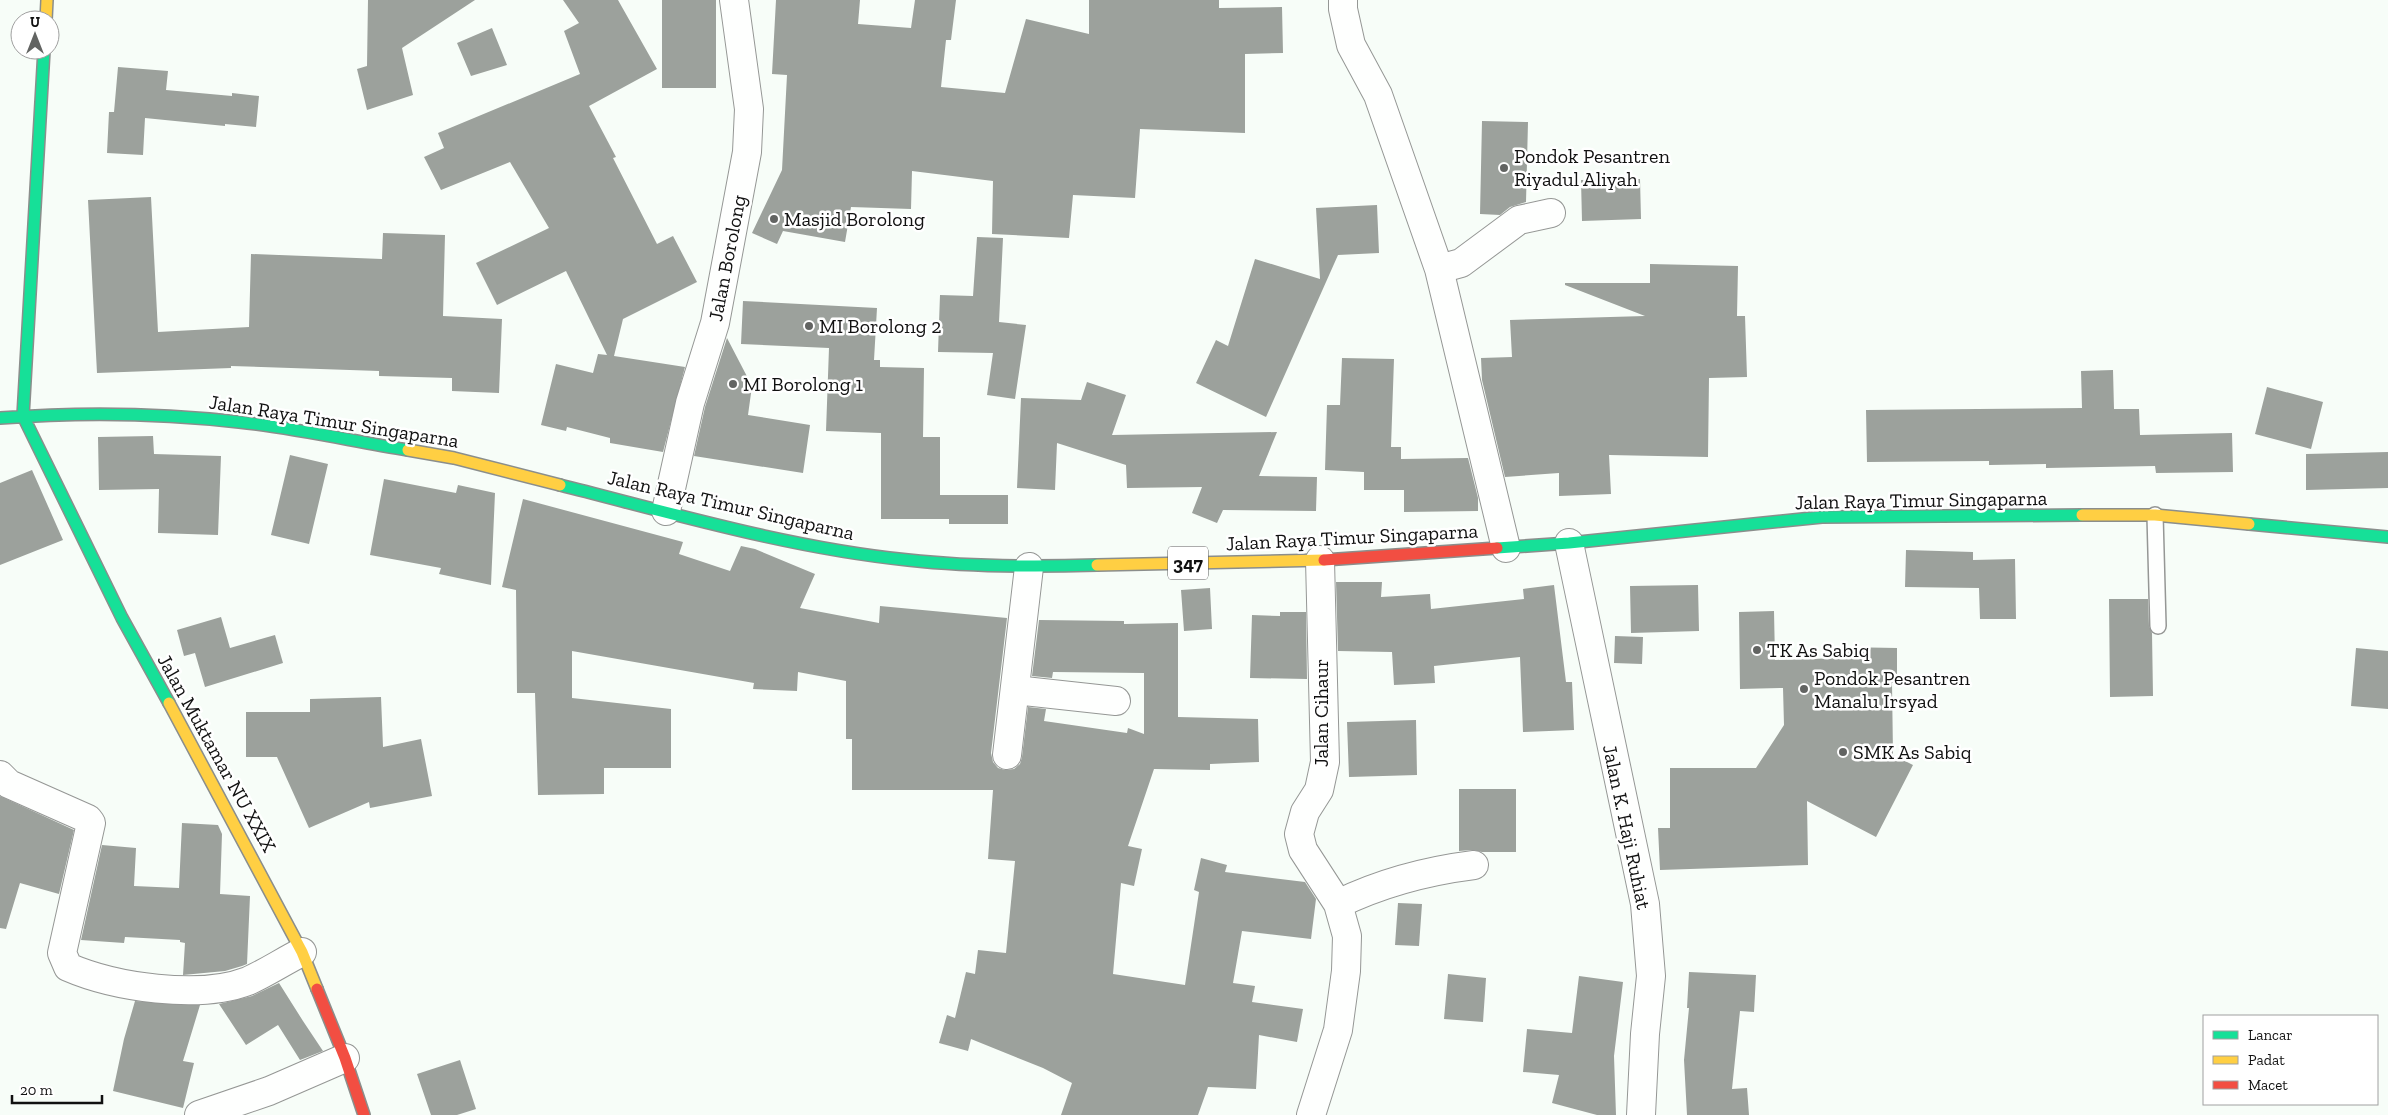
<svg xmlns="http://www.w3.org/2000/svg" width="2388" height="1115" font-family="'Zilla Slab',serif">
<rect width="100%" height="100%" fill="#f7fdf8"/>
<!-- building -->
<path fill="#9ca19c" d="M368,0H475L402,48L413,95L367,110L357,69L367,66Z
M563,0H618L657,69L589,106L616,157L613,158L657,244L673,236L697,282L623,319L614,356L685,367L663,452L610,443V438L567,427L566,431L541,425L556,364L593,373L598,354L607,355L566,271L497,305L476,263L549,228L510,162L441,190L424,157L444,148L438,133L580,74L564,31L579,23Z
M662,0H716V88H662Z
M776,0H860L858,24L911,28L915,0H956L951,40H946L941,87L1005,93L1026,19L1089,34V0H1219V8L1282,7L1283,53L1245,54V133L1140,129L1135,198L1073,195L1069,238L992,234L993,181L912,171L911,209L851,207L845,242L783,231L777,244L752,233L782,170L787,75L772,74Z
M492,28L507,65L471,76L457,43Z
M118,67L168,71L166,90L232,96V93L259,96L256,127L225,124V126L145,118L143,155L107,153L109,112H114Z
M1482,121L1528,122L1526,202L1510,207L1500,215L1480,214Z
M1640,179L1641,219L1582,221L1581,180Z
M151,197L158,332L249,327L251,254L382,259L383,233L445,235L443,316L502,319L499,393L452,391V378L379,376V371L231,366V368L97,373L88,200Z
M1377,205L1379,253L1338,255L1266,417L1196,383L1216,340L1228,346L1255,259L1320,279L1316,208Z
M977,237L1003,238L999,322L1026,325L1015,399L987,395L993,353L938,352L940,295L973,296Z
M1650,264L1738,266L1737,316H1745L1747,377L1709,378L1708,457L1609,455L1611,494L1559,496V473L1505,477L1482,380L1481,358L1512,357L1510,320L1645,316L1565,285V283H1650Z
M743,301L877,308L874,360H880V367L924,368L923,437H940V495H1008V524H949V519H881V433L826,431L829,348L741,344Z
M727,338L752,386L748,415L810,425L803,473L694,456L705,407Z
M1342,358L1394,359L1391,447H1401V459L1468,458L1478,498V511L1404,512V490H1364V472L1325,470L1327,405H1340Z
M2113,370L2114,409H2139L2140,435L2232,433L2233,472L2156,473L2155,466L2046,468V464L1989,465V461L1867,462L1866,410L2082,408L2081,371Z
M1087,382L1126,395L1112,435L1277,432L1259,476L1317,477L1316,511L1223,510L1217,523L1192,513L1202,487L1127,488L1126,465L1057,443L1055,490L1017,488L1021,398L1081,400Z
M2267,387L2323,402L2311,449L2255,434Z
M153,436L154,454L221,456L218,535L158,533L159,489L99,490L98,437Z
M2388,452V488L2306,490V454Z
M290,455L328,464L309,544L271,535Z
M32,470L63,540L0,565V483Z
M384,479L456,493L458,485L495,493L491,585L439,574L441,568L370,555Z
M523,499L683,542L679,554L730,571L741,546L755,549L815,574L800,608L879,623L880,606L1007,618L991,753L993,762L998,768L1005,770L1014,769L1020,764L1022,757L1028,707L1046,709L1044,721L1127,733L1128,728L1144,734V673L1053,672L1052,678L1032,676L1039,620L1124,621V624L1178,623V717L1258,719L1259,762L1210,764V770L1154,769L1128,846L1142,849L1134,886L1121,883L1113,974L1185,985L1199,892L1194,890L1201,858L1227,865L1225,872L1305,882L1316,899L1311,939L1242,931L1233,983L1255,986L1252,1002L1303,1009L1297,1042L1259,1035L1256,1089L1208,1087L1198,1115H1061L1072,1083L1043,1068L971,1039L968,1051L939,1043L947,1015L955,1018L966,972L975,974L978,950L1006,953L1015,861L988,859L993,790H852V739H846V681L798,672L797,691L753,689L754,683L572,651V698L671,709V768H604V794L538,795L535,693H517L516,590L502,587Z
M1906,550L1973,552V560L2015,559L2016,619H1980L1979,588L1905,587Z
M1336,582H1382L1381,597L1430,594L1431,609L1524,599L1523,589L1554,585L1566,682H1572L1574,730L1523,732L1520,657L1434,666L1435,683L1394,685L1392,652L1338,651Z
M1698,585L1699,631L1631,633L1630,586Z
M1210,588L1212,629L1184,631L1181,590Z
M2109,599H2148L2149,626L2152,633L2153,696L2110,697Z
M1774,611L1775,660L1842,658V647L1897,648V683H1892L1893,755L1913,765L1876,837L1807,801L1808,865L1660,870L1658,828H1670V768H1756L1784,725L1783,688L1740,689L1739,612Z
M1280,612H1306L1307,679L1250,678L1252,615L1280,616Z
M221,617L230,648L275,635L283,663L205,687L195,653L184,656L177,630Z
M1615,636L1643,637L1642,664L1614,663Z
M2356,648L2388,651V709L2351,706Z
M381,697L383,747L421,739L432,796L370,808L369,802L309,828L277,757H246V712H310V699Z
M1416,720L1417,775L1349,777L1347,722Z
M1459,789H1516V852H1482L1472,850L1459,851Z
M0,796L74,830L59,894L20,883L6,929L0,928Z
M182,823L218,825L222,834L220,894L250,896L247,964L242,966L225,971L183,975L185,943L180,942V940L125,937L124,943L81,940L102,845L136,848L134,886L179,888Z
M1398,903L1422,904L1419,946L1395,945Z
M1689,972L1756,975L1754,1012L1740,1011L1732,1089L1747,1088L1749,1115H1687L1684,1060L1689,1008H1687Z
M1448,974L1486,978L1483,1022L1444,1019Z
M1579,976L1623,982L1614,1056L1616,1115H1597L1552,1103L1559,1075L1523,1072L1527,1029L1572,1033Z
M279,983L303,1021L323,1051L300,1060L278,1025L246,1045L219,1004L252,996Z
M135,1001L200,1005L183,1061L194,1063L183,1108L113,1091L124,1039Z
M460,1060L476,1109L457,1115H431L417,1074Z"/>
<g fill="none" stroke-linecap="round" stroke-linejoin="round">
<defs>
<path id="lane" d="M2155,515L2158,626"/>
<path id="street" d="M1343,0V9L1351,45L1378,95L1439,269L1506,548
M1439,269L1461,263L1519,220L1551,213
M666,511L690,403L715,323L747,152L749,109L734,0
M1569,543L1645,904L1651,976L1645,1034L1641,1115
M1015,690L1116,701
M1007,755L1029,567
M0,775L9,784L88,819L91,823L62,953L68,967C114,987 199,1000 248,981C266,973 284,961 302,952
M1338,904C1381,883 1426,871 1474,865
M199,1115L269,1091L345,1058
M1311,1115L1338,1030L1346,971L1347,936L1338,904L1303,850L1299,834L1305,812L1319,790L1325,762L1320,560"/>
<path id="fast" d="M44,50L23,416L122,618L169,703
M0,418C79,412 160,413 239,422C296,428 352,441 408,450
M560,485C675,514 790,548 908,560C971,567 1034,567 1097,565
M2249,524L2388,537
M1497,548L1569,543L1822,517L2082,515"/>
<path id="slow" d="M46,20L47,0
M408,450L454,458L560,485
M2082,515H2155L2249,524
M1097,565L1324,560
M169,703L302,952L317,989"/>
<path id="jam" d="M1324,560L1497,548
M317,989L345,1058L364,1115"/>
</defs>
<!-- lane casing -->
<use href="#lane" stroke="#959795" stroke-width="18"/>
<!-- street casing -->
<use href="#street" stroke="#959795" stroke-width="30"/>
<!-- fast casing -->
<use href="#fast" stroke="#8b8e8c" stroke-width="14"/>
<!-- slow casing -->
<use href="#slow" stroke="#8b8e8c" stroke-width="14"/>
<!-- jam casing -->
<use href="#jam" stroke="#8b8e8c" stroke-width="14"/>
<!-- lane -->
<use href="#lane" stroke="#fefffe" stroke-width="15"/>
<!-- street -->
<use href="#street" stroke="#fefffe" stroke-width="28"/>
<!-- fast -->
<use href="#fast" stroke="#16e098" stroke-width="11"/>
<!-- slow -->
<use href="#slow" stroke="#ffcf43" stroke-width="11"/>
<!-- jam -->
<use href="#jam" stroke="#f24e42" stroke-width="11"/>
</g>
<!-- markers -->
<g fill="#626462" stroke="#fff" stroke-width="2">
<circle cx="1504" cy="168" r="5"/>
<circle cx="774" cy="219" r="5"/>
<circle cx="809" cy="326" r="5"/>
<circle cx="733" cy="384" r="5"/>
<circle cx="1757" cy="650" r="5"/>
<circle cx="1804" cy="689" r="5"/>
<circle cx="1843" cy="752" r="5"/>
</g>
<g text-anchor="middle" stroke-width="5" stroke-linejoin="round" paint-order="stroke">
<!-- shield labels -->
<rect fill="#fff" stroke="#585858" stroke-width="1" x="1168" y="546.5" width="40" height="33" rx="4"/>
<g font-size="19" font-weight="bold" fill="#111">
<text x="1188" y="570">347</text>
</g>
<!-- poi labels -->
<g font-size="20" fill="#111" stroke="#fff" text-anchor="start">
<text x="1514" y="163">Pondok Pesantren<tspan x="1514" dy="23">Riyadul Aliyah</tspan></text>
<text x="784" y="226">Masjid Borolong</text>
<text x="819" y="333">MI Borolong 2</text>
<text x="743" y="391">MI Borolong 1</text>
<text x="1767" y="657">TK As Sabiq</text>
<text x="1814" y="685">Pondok Pesantren<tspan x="1814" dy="23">Manalu Irsyad</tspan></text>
<text x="1853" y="759">SMK As Sabiq</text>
</g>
<!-- street labels -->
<g font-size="20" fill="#111" stroke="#fff">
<text transform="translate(727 258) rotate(-79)" y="7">Jalan Borolong</text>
<text transform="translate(334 421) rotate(9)" y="7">Jalan Raya Timur Singaparna</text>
<text transform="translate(1921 500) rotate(-1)" y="7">Jalan Raya Timur Singaparna</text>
<text transform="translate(731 505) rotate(13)" y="7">Jalan Raya Timur Singaparna</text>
<text transform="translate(1352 537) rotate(-3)" y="7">Jalan Raya Timur Singaparna</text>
<text transform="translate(1321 713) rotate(-90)" y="7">Jalan Cihaur</text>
<text transform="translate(217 753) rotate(61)" y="7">Jalan Muktamar NU XXIX</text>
<text transform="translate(1627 827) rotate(78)" y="7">Jalan K. Haji Ruhiat</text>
</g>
</g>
<!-- legend -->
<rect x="2203" y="1015" width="175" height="90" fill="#ffffff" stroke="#a0a0a0"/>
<rect x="2213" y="1031" width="25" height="8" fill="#16e098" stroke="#a0a0a0"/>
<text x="2248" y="1040" font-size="15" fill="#111111">Lancar</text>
<rect x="2213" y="1056" width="25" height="8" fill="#ffcf43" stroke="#a0a0a0"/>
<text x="2248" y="1065" font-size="15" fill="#111111">Padat</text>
<rect x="2213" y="1081" width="25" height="8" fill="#f24e42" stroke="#a0a0a0"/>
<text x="2248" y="1090" font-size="15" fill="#111111">Macet</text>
<!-- north arrow -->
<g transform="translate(35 35)"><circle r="24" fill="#ffffff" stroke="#a0a0a0"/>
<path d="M0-4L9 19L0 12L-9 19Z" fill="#626462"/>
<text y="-8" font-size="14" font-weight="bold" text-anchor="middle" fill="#111111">U</text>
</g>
<!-- scale -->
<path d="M12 1095v8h90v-8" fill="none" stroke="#111111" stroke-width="2.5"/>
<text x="20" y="1095" font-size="15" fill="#111111" stroke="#ffffff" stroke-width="4" paint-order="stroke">20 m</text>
</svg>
